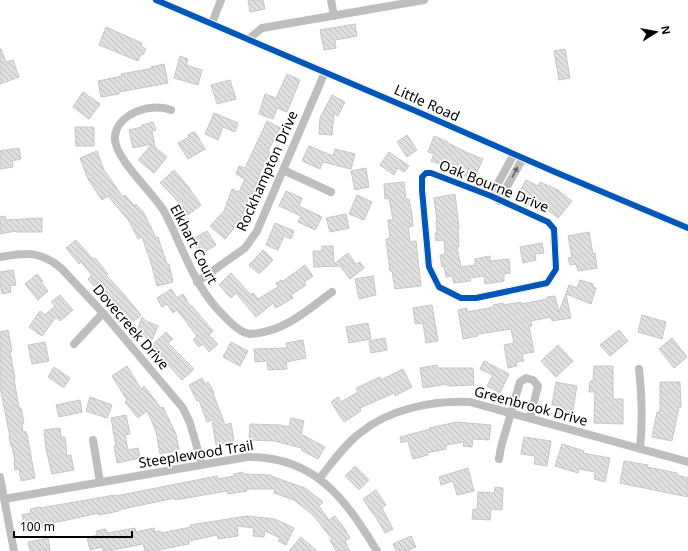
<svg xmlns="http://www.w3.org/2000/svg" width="688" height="551" font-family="'Noto Sans',sans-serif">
<defs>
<pattern id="building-back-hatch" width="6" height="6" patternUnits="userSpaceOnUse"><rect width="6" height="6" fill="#dfdfdf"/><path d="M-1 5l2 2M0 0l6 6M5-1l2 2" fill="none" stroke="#bebebe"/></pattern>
</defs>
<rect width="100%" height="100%" fill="#fff"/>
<!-- building -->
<path fill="url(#building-back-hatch)" stroke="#c7c7c7" d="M248,0H263L265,9L250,12Z
M355,24L357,36L335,40L336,48L324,50L320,30Z
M106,27L142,43L141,46L146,49L143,55L141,54L138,61L99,45Z
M0,49H1L6,62L13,60L19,77L0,84Z
M565,49L570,78L559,80L554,51Z
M180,56L188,59L186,65L202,70L198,85L174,78Z
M164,64L168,83L119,92V94L101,97L98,81L122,76L121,74L154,68L151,67Z
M287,74L300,80L287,112L277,108L273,119L259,114L265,94L276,98Z
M230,80L236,99L217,104L211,85Z
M83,92L100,104L89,119L73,107Z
M332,95L345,102L338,116L334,113L332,135L319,134L320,118Z
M214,113L238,123L235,132L223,127L218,140L205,134Z
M267,121L280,128L268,151L270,152L259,175H260L252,194L250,193L241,220L225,239L210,226L224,211L232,189L239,192L245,179L236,174L239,166L245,168Z
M153,122L156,130L152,131L155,147L167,157L154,173L138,160L152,144L133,148L129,130L142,127V125Z
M75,127H94V146H76Z
M193,132H195L205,149L188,159L178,143L189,137L188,135Z
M407,135L417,150L407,157L397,142Z
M434,136L448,142V143L468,153L483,159L477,172L469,169L466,176L440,163L439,164L431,161L434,154L428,152Z
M309,146L333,156L335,149L355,154L351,169L323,162L320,169L302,161Z
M19,148L21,159L12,161L13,167L0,169V151Z
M97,151L104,170L123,197L125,195L135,206L136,204L144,213L156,238L158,237L167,264H169L173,282L157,286L151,263L142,237L138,239L129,221L108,196L102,200L88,179L80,158Z
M389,152L409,166L404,172L398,168L394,175L380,165Z
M366,168L369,187L355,190L351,171Z
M174,170L187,185L201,205L188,215L174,197L160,183Z
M526,180L538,186L540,182L558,190L572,201L558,218L544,207L542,211L534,208L516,198Z
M404,182L406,199H409L412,214L413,226L408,227L410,242L416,241L421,286L395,289L392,271H390L386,239L390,238L388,220H393L389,198L385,199L384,184Z
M286,191L302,198L299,206L322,217L315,230L298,222L301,216L279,206Z
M455,194L459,228L458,229L459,247H457L461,267L475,265V259L490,256V261L509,259L510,273L504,274V281L485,284L484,276L470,278L471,281L454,283L452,276L446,277L444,266L442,267L440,255L445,254L444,240L436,241L435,233H437L436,221H437L434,198Z
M357,195L372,202L364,220L349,214Z
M346,214L349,228L330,232L326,218Z
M5,216L6,220L42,218V232H16V231L0,234V217Z
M275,223L294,231L291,239L284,236L278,250L266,245Z
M207,231L216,245L200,255L191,240Z
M589,232L593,254L595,253L597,268L578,271L576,264L570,265L568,258L572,257L568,236Z
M76,240L93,259L95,258L108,274L106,275L122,292L141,315L130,325L115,307L116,306L95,284L94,286L88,279L92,275L81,262L79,264L66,248Z
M542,243L544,253L535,254L536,260L523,263L520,247Z
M322,246H333L334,264L348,253L356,264L360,262L364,268L350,279L340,266L314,267L313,251H322Z
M263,250L273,260L259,274L249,265Z
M305,265L313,276L304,282L306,285L291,295L293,298L276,308L273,303L256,317L236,293L231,298L219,285L231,273L251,295L253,293L258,299L278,287L276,283L282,280L283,281Z
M13,270L16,285L10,286L11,292L2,294L0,283V272Z
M37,274L43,281L41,282L48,291L38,300L25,284Z
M373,276L376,295L359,299L355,279Z
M580,280L593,284V287L596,288L591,304L566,294L571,318L552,321L551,317L531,321L532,326H529L534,352L522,354L524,361L516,362L517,366L508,368L504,345L514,343L511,329L478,334V336L463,339L458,310L467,308V312L494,307L493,305L503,303V305L521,302V304L547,299V297L555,296L559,312L569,285L577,288Z
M171,289L177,298L183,294L191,307L192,306L213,331L209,335L218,344L209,352L203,344L199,347L193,340L197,336L177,310L173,313L167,304L162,307L157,298Z
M60,295L73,310L60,321L56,317L42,336L29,327L40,311L45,315L55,306L51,302Z
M432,305L438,341L426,343L423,323L415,324L413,308Z
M642,315L666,322L662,339L638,332Z
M142,317L146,321L158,326L152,340L136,333Z
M368,323L371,339L349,343L346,327Z
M8,330L12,351L10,352L15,379H14L19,408H21L24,423L22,424L23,432L25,431L27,434L35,478L21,481L19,469L15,470L14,461H15L12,446H11L9,437H10L0,387V332Z
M619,330L628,341L610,356L600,345Z
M166,332L173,339L168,343L194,369L182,380L151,346Z
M385,338L387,350L371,353L369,341Z
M672,338L687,357L674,368L659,349Z
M303,340L306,358L286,362L287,369L268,370L267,361L255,362L254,349L287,348L286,343Z
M45,342L49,361L32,364L28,345Z
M231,342L248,351L240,366L223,357Z
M558,345L573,361L556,377L541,361Z
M484,361L509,374L500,393L487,386L493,375L480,369Z
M437,365L438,368H473L474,385L447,386V384L423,388L420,368Z
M127,366L141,389L144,386L161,408L163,407L176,434L179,450L160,454L156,431L147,411L138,418L125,402L127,400L112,376Z
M594,366H613V399H623V424L594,423L595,392H589L590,381H593Z
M54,367L70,378L64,388L48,377Z
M403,369L412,387L395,396L394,393L360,408L361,411L344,422L331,402L338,397L341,402L358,392L356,388L380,377L381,380Z
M202,378L205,384L208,382L214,392L213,393L225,425L231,423L234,441L216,445L212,420L207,422L199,400L197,401L189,385Z
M556,382L577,386L572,415L558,413L559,406L552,405Z
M660,382H680L681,407H679L672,441L652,437L657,412H660Z
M90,397L112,405L107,418L86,411Z
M80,400L82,412L59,417L56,405Z
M126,415L130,434L125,435L128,450L138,448L140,458L117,463L114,446H116L111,418Z
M291,418L304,421L301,434L325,447L318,459L301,450L302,448L274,441L249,440L250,424L280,425L289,427Z
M457,422L491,425L489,440L473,439L472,447L463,446L464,442L446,445V449L427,453L428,455L413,459L408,441L401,443L400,437L430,429L429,428Z
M60,428L61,437H65L67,456L71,455L74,470L52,474L46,449L44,430Z
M524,437L551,441L547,466L534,464L535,456L521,454Z
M562,444L584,451L583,453L610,458L605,482L594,479L595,472L579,469L578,473L555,466Z
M624,461L648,465L647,467L677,473V475L688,478V497L620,483Z
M355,466L369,480L359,490L345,476Z
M468,468L474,491L457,495L453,481L441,485L439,477Z
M243,472V474L271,475V476L305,488L323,502L319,506L329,520L335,516L345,529L350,538L345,541L350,551H336L330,540L332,539L313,515L294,500L274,493L275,489H246L247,491L228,494L227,491L175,500V498L118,510L119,511L99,515V513L67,520L43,525V527L25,530L22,515L31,513L30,509L40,507V508L115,495L116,496L217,476L218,479L234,476V474Z
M495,487L503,488L502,510L491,509L490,520L472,519L473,509L477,510L478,492L494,493Z
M376,490L386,505L382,508L393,529L385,533L374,514H373L363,499Z
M247,516L275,519L294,528L286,545L278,541L280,538L265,531L264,537L253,536L254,528L237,526L238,536L218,539L217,535L189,541V544L153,551H145L143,544L108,551H103L102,547L90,550L87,538L97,535L96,531L106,529L107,533L135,528L136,532L154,528L155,532L160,531L161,533L191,527L190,525Z
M411,536L416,547L407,551H396L393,544Z
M301,537L317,551H289Z
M48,538L50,551H30L28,542Z"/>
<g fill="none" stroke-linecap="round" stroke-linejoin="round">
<!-- minor -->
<path stroke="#bebebe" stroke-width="8" d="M156,0L418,112L555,172L688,228
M331,0L334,16
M212,23L221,0
M249,39L262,28L424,0
M171,110C152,102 118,113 115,136C112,157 155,194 165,213C185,252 194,288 227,319C233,325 241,333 250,334C252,334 256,333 259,333C287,329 309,309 332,292
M283,170L331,192
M426,173H431L491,196L548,222L554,229L556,269L547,283L476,298H461L439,287L429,267L422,190V177Z
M491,196L514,154
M499,201L523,158
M0,257C26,253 39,250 61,268L103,313L183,408L190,423L202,464
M197,282L245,248L257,231L325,72
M74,344L103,313
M639,369C642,397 643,420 640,449
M93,440L100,482
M499,459L501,447L520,382L526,378L533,380L538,386L530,418
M0,477L14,551
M319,479C332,463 344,445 360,433C389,409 433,400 470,402L688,462
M4,499L247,457C314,456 345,498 377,551"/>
<defs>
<path id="cycleway" d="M156,0L418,112L555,172L688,228
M426,173H431L491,196L548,222L554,229L556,269L547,283L476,298H461L439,287L429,267L422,190V177Z"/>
</defs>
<!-- cycleway casing -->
<use href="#cycleway" stroke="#fff" stroke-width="8"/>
<!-- cycleway -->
<use href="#cycleway" stroke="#0057b8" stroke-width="6"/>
</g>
<!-- one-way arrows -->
<defs><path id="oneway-solid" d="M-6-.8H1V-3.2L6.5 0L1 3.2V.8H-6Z"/></defs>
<use fill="#686868" href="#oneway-solid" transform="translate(515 172) rotate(-62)"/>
<g text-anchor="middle" stroke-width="3.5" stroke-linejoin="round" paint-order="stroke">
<!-- street labels -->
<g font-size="14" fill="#000" stroke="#fff">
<text transform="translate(427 103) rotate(24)" y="5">Little Road</text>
<text transform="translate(267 171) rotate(-66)" y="5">Rockhampton Drive</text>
<text transform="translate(494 186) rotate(22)" y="5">Oak Bourne Drive</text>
<text transform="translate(194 244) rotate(63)" y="5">Elkhart Court</text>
<text transform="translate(131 327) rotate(49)" y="5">Dovecreek Drive</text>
<text transform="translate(531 406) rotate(15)" y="5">Greenbrook Drive</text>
<text transform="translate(196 454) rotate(-9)" y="5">Steeplewood Trail</text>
</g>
</g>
<!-- north arrow -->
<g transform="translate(656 32) rotate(79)" stroke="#ffffff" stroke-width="3" paint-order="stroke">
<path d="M0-3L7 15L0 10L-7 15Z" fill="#000000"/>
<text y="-6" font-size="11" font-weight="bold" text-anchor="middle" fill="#000000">N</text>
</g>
<!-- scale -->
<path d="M14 531v6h118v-6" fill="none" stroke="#000000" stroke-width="2"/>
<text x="20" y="531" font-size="12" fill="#000000" stroke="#ffffff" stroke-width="3" paint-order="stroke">100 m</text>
</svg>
